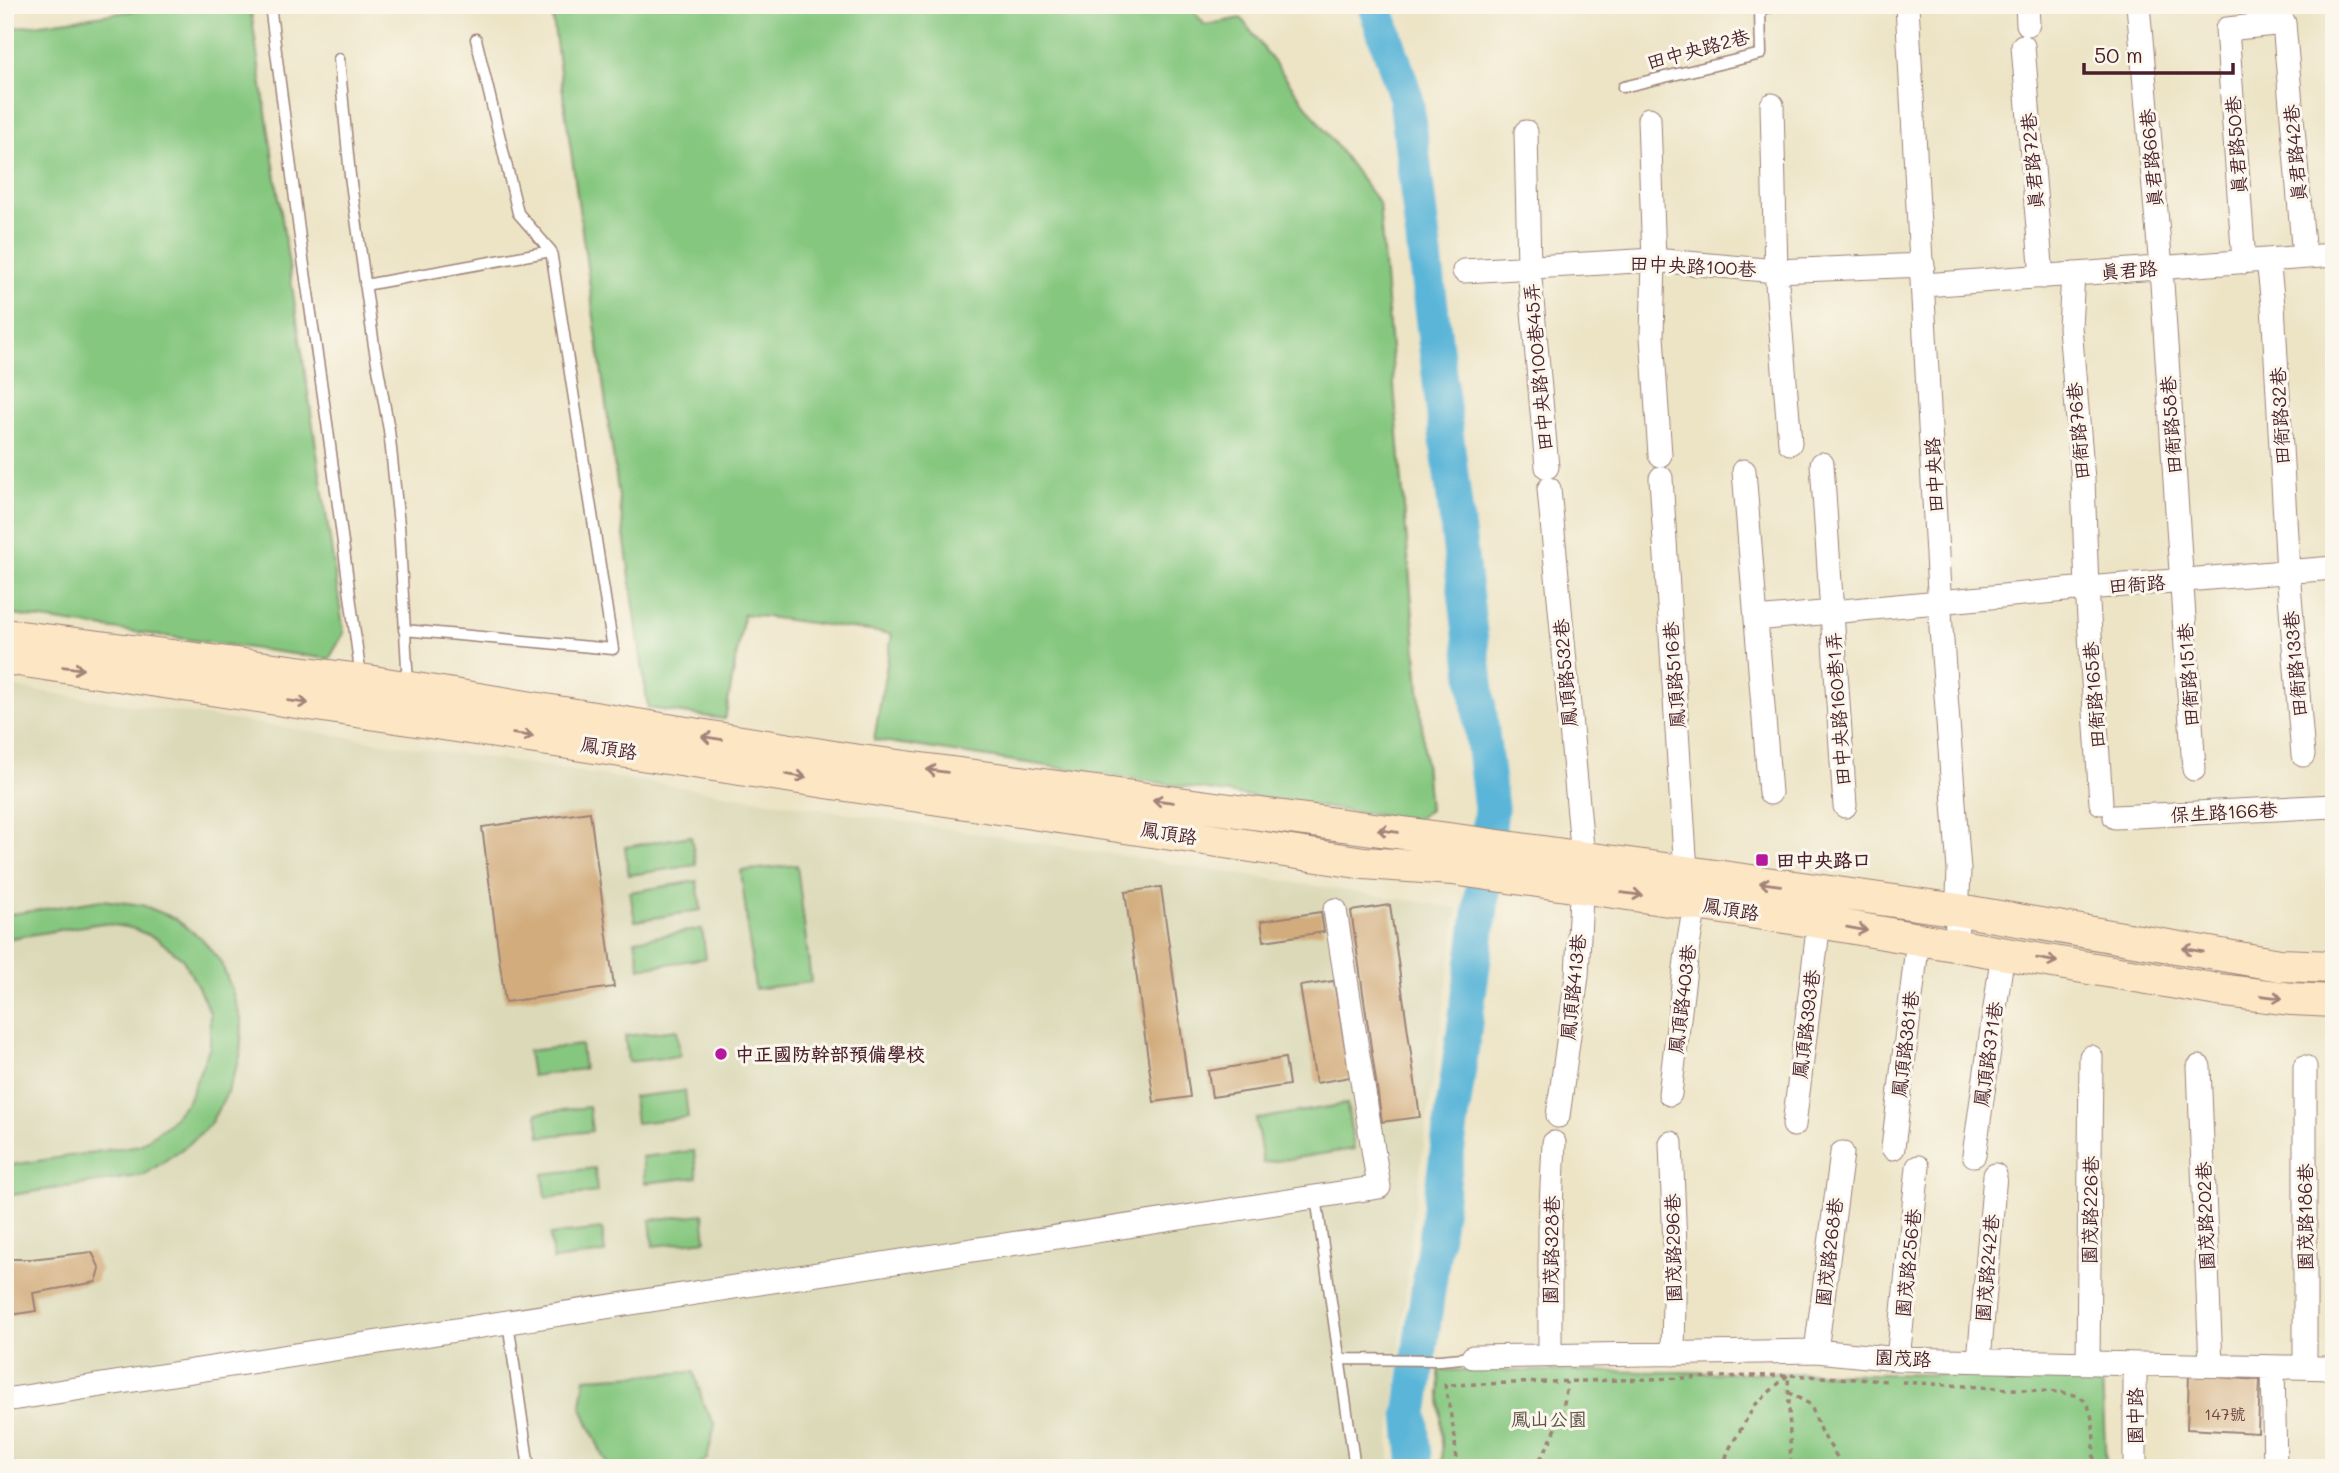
<svg xmlns="http://www.w3.org/2000/svg" width="2339" height="1473" font-family="Mali,'LXGW WenKai TC',sans-serif">
<rect width="100%" height="100%" fill="#fbf7ec"/>
<filter id="ink" filterUnits="userSpaceOnUse"><feTurbulence type="fractalNoise" baseFrequency=".0143" numOctaves="2"/><feDisplacementMap in="SourceGraphic" scale="14" xChannelSelector="R" yChannelSelector="G"/><feConvolveMatrix kernelMatrix="1 2 1 2 8 2 1 2 1" color-interpolation-filters="sRGB"/></filter>
<filter id="wash" filterUnits="userSpaceOnUse"><feTurbulence type="fractalNoise" baseFrequency=".00686" numOctaves="4" result="noise"/><feDisplacementMap in="SourceGraphic" scale="28" xChannelSelector="R" yChannelSelector="G"/><feGaussianBlur stdDeviation="1.57" result="paint"/><feColorMatrix in="noise" values="0 0 0 0 0 0 0 0 0 0 0 0 0 0 0 0 0 1.4 0 .05"/><feComposite in="paint" operator="in"/></filter>
<g filter="url(#wash)">
<rect width="100%" height="100%" fill="#ede4c6"/>
<!-- built -->
<path fill="#dbd9b8" d="M5,686L648,782L1458,908L1416,1199L1389,1446L1391,1468H5Z"/>
<!-- green -->
<path fill="#85c77f" stroke="#687355" stroke-width="2" d="M175,5H250L344,633L329,659L5,614V29Z
M1189,5L1205,25L1241,18L1379,203L1429,810L1415,821L874,740L892,634L744,614L725,719L648,708L551,6Z
M691,836L696,865L629,875L625,847Z
M797,865L811,982L755,989L741,871Z
M697,881L701,910L635,921L630,892Z
M102,900L142,905L174,918L202,939L221,962L232,991L242,1022L240,1057L227,1093L210,1124L189,1144L144,1175L5,1196V1166L140,1145L168,1124L188,1101L210,1046V1012L198,987L182,958L156,938L131,928L102,923L5,939V915Z
M702,929L706,958L640,968L635,940Z
M677,1030L680,1056L628,1062L625,1036Z
M581,1045L584,1069L532,1076L528,1051Z
M685,1091L688,1117L636,1123L633,1097Z
M1347,1104L1354,1149L1263,1163L1256,1119Z
M589,1107L592,1131L540,1137L537,1113Z
M694,1151L697,1177L645,1183L642,1157Z
M595,1168L597,1192L546,1198L543,1174Z
M703,1214L706,1240L653,1246L650,1220Z
M602,1229L605,1253L553,1260L550,1235Z
M1439,1370L2102,1376L2106,1468H1443Z
M694,1372L704,1406L715,1425L707,1459L693,1468H612L604,1459L581,1406L585,1378Z"/>
<g fill="none" stroke-linecap="round" stroke-linejoin="round">
<!-- river -->
<path stroke="#5ab5d8" stroke-width="35" d="M1375,5L1406,98L1491,808L1480,915L1411,1414L1416,1468"/>
</g>
<g id="blocks">
<!-- building -->
<path fill="#d2ac7b" d="M590,812L614,987L505,1002L482,827Z
M1161,887L1190,1097L1154,1102L1125,892Z
M1390,905L1420,1117L1382,1122L1351,911Z
M1321,912L1324,932L1264,941L1261,921Z
M1334,981L1350,1077L1316,1083L1300,986Z
M1285,1058L1289,1085L1212,1097L1208,1071Z
M92,1252L100,1269L96,1282L33,1293L36,1311L5,1316V1259H31Z
M2189,1375L2260,1380L2258,1433L2187,1429Z"/>
</g>
</g>
<g filter="url(#ink)">
<use href="#blocks" fill-opacity="0" stroke="#9c8278" stroke-width="2"/>
<g fill="none" stroke-linecap="round" stroke-linejoin="round">
<defs>
<path id="lane" d="M270,5L300,238L327,423L361,678
M339,59L350,176L374,346L389,430L399,525L408,685
M1623,87L1761,54L1760,9L1782,5
M365,285L551,251
M404,630L613,649L551,251L518,213L476,39
M1316,1197L1355,1468
M508,1322L529,1468
M1339,1359L1440,1360L1473,1357"/>
<path id="street" d="M1907,5L1941,628L1959,870L1956,945
M2027,5L2028,24
M2138,5L2161,268L2194,769
M2023,46L2042,277
M1772,105L1776,271L1790,443
M1649,119L1654,260L1652,336L1660,455
M1526,132L1529,267L1547,467
M2268,260L2273,305L2288,572L2303,755
M2244,262L2227,29L2284,23L2304,257
M1464,271L1654,260L1776,271L1923,265
M2073,274L2070,327L2083,480L2087,588L2101,803
M1924,285L2334,255
M1822,464L1845,806
M1744,471L1770,793
M1661,478L1686,872
M1549,489L1583,858L1577,976L1558,1116
M1756,619L2087,588L2334,568
M2115,817L2334,806
M2199,1067L2211,1365
M1670,1094L1687,952L1695,904
M1794,1125L1819,922
M1671,1143L1675,1246L1673,1354
M1893,1148L1918,939
M1974,1155L2003,952
M1816,1351L1842,1153
M1550,1356V1228L1554,1143
M1473,1357L1816,1351L1898,1359L2334,1368
M1898,1359L1918,1167
M1979,1360L1995,1175
M2088,1363L2091,1057
M2273,1367L2275,1468
M2305,1367V1067
M5,1400L1379,1187L1335,910
M2135,1468V1364"/>
<path id="secondary" d="M5,635L361,680L846,759L1456,840L1959,910L2280,965L2334,967
M5,658L1364,863L1453,869L1580,887L1819,922L2218,990L2292,999L2334,1001"/>
</defs>
<!-- lane casing -->
<use href="#lane" stroke="#9c8278" stroke-width="13"/>
<!-- street casing -->
<use href="#street" stroke="#9c8278" stroke-width="25"/>
<!-- secondary casing -->
<use href="#secondary" stroke="#9c8278" stroke-width="34"/>
<!-- path -->
<path stroke="#9c8278" stroke-width="3.5" stroke-dasharray="5 5" stroke-linecap="butt" d="M1902,1382L2058,1392C2064,1393 2074,1394 2080,1397C2098,1408 2093,1449 2094,1468
M1788,1392L1811,1405L1820,1430L1844,1468
M1456,1468L1455,1437L1445,1385L1788,1375L1888,1381
M1535,1468C1550,1444 1567,1411 1566,1382
M1723,1468L1728,1451L1755,1405L1788,1375L1791,1468"/>
<!-- lane -->
<use href="#lane" stroke="#fff" stroke-width="10"/>
<!-- street -->
<use href="#street" stroke="#fff" stroke-width="23"/>
<!-- secondary -->
<use href="#secondary" stroke="#fce6c4" stroke-width="32"/>
</g>
<!-- one-way arrows -->
<defs><path id="oneway-shaft" d="M-6 0H5M1.5-3L5.5 0L1.5 3" fill="none" stroke-width="1.6" stroke-linecap="round" stroke-linejoin="round" transform="scale(1.75)"/></defs>
<g stroke="#a38278">
<use href="#oneway-shaft" transform="translate(73 668) rotate(8)"/>
<use href="#oneway-shaft" transform="translate(298 702) rotate(8)"/>
<use href="#oneway-shaft" transform="translate(523 735) rotate(8)"/>
<use href="#oneway-shaft" transform="translate(712 738) rotate(-171)"/>
<use href="#oneway-shaft" transform="translate(937 771) rotate(-173)"/>
<use href="#oneway-shaft" transform="translate(796 776) rotate(9)"/>
<use href="#oneway-shaft" transform="translate(1163 801) rotate(-172)"/>
<use href="#oneway-shaft" transform="translate(1388 831) rotate(-172)"/>
<use href="#oneway-shaft" transform="translate(1770 884) rotate(-172)"/>
<use href="#oneway-shaft" transform="translate(1632 894) rotate(8)"/>
<use href="#oneway-shaft" transform="translate(1857 929) rotate(10)"/>
<use href="#oneway-shaft" transform="translate(2193 950) rotate(-170)"/>
<use href="#oneway-shaft" transform="translate(2047 960) rotate(10)"/>
<use href="#oneway-shaft" transform="translate(2272 997) rotate(7)"/>
</g>
</g>
<!-- markers -->
<g fill="#b5179e" stroke="#fbf7ec" stroke-width="2.5">
<rect x="1755" y="853" width="14" height="14" rx="3.5"/>
<circle cx="721" cy="1054" r="7"/>
</g>
<g text-anchor="middle" stroke-width="6" stroke-linejoin="round" paint-order="stroke">
<!-- number labels -->
<g font-size="16" fill="#6c423f">
<text x="2225" y="1420">147號</text>
</g>
<!-- street labels -->
<g font-size="19" fill="#4a1f2b" stroke="#fbf7ec">
<text transform="translate(1698 49) rotate(-15)" y="7">田中央路2巷</text>
<text transform="translate(2236 145) rotate(-94)" y="7">真君路50巷</text>
<text transform="translate(2295 153) rotate(-95)" y="7">真君路42巷</text>
<text transform="translate(2151 158) rotate(-95)" y="7">真君路66巷</text>
<text transform="translate(2032 161) rotate(-95)" y="7">真君路72巷</text>
<text transform="translate(1693 266) rotate(3)" y="7">田中央路100巷</text>
<text transform="translate(2129 270) rotate(-4)" y="7">真君路</text>
<text transform="translate(1538 367) rotate(-95)" y="7">田中央路100巷45弄</text>
<text transform="translate(2280 416) rotate(-93)" y="7">田衙路32巷</text>
<text transform="translate(2171 425) rotate(-94)" y="7">田衙路58巷</text>
<text transform="translate(2078 431) rotate(-95)" y="7">田衙路76巷</text>
<text transform="translate(1934 475) rotate(-93)" y="7">田中央路</text>
<text transform="translate(2137 584) rotate(-4)" y="7">田衙路</text>
<text transform="translate(2295 664) rotate(-95)" y="7">田衙路133巷</text>
<text transform="translate(1565 673) rotate(-95)" y="7">鳳頂路532巷</text>
<text transform="translate(1674 675) rotate(-94)" y="7">鳳頂路516巷</text>
<text transform="translate(2188 675) rotate(-94)" y="7">田衙路151巷</text>
<text transform="translate(2094 695) rotate(-94)" y="7">田衙路165巷</text>
<text transform="translate(1838 709) rotate(-94)" y="7">田中央路160巷1弄</text>
<text transform="translate(609 748) rotate(9)" y="7">鳳頂路</text>
<text transform="translate(2224 812) rotate(-3)" y="7">保生路166巷</text>
<text transform="translate(1169 833) rotate(9)" y="7">鳳頂路</text>
<text transform="translate(1731 909) rotate(9)" y="7">鳳頂路</text>
<text transform="translate(1573 987) rotate(-84)" y="7">鳳頂路413巷</text>
<text transform="translate(1682 999) rotate(-83)" y="7">鳳頂路403巷</text>
<text transform="translate(1806 1024) rotate(-83)" y="7">鳳頂路393巷</text>
<text transform="translate(1905 1044) rotate(-83)" y="7">鳳頂路381巷</text>
<text transform="translate(1988 1054) rotate(-82)" y="7">鳳頂路371巷</text>
<text transform="translate(2090 1210) rotate(-89)" y="7">園茂路226巷</text>
<text transform="translate(2205 1216) rotate(-92)" y="7">園茂路202巷</text>
<text transform="translate(2305 1217) rotate(-90)" y="7">園茂路186巷</text>
<text transform="translate(1673 1248) rotate(-91)" y="7">園茂路296巷</text>
<text transform="translate(1551 1250) rotate(-89)" y="7">園茂路328巷</text>
<text transform="translate(1829 1252) rotate(-83)" y="7">園茂路268巷</text>
<text transform="translate(1908 1263) rotate(-84)" y="7">園茂路256巷</text>
<text transform="translate(1987 1268) rotate(-85)" y="7">園茂路242巷</text>
<text transform="translate(1903 1358) rotate(3)" y="7">園茂路</text>
<text transform="translate(2135 1416) rotate(-90)" y="7">園中路</text>
</g>
<!-- poi labels -->
<g font-size="19" font-weight="bold" fill="#4a1f2b" stroke="#fbf7ec" text-anchor="start">
<text x="1776" y="867">田中央路口</text>
<text x="735" y="1061">中正國防幹部預備學校</text>
</g>
<!-- park labels -->
<g font-size="19" fill="#5c5144" stroke="#fbf7ec">
<text x="1549" y="1426">鳳山公園</text>
</g>
</g>
<!-- margin -->
<rect width="2339" height="1473" fill="none" stroke="#fbf7ec" stroke-width="28"/>
<!-- scale -->
<path d="M2084 63v10h149v-10" fill="none" stroke="#4a1f2b" stroke-width="3.5"/>
<text x="2094" y="63" font-size="21" fill="#4a1f2b" stroke="#fbf7ec" stroke-width="5" paint-order="stroke">50 m</text>
</svg>
